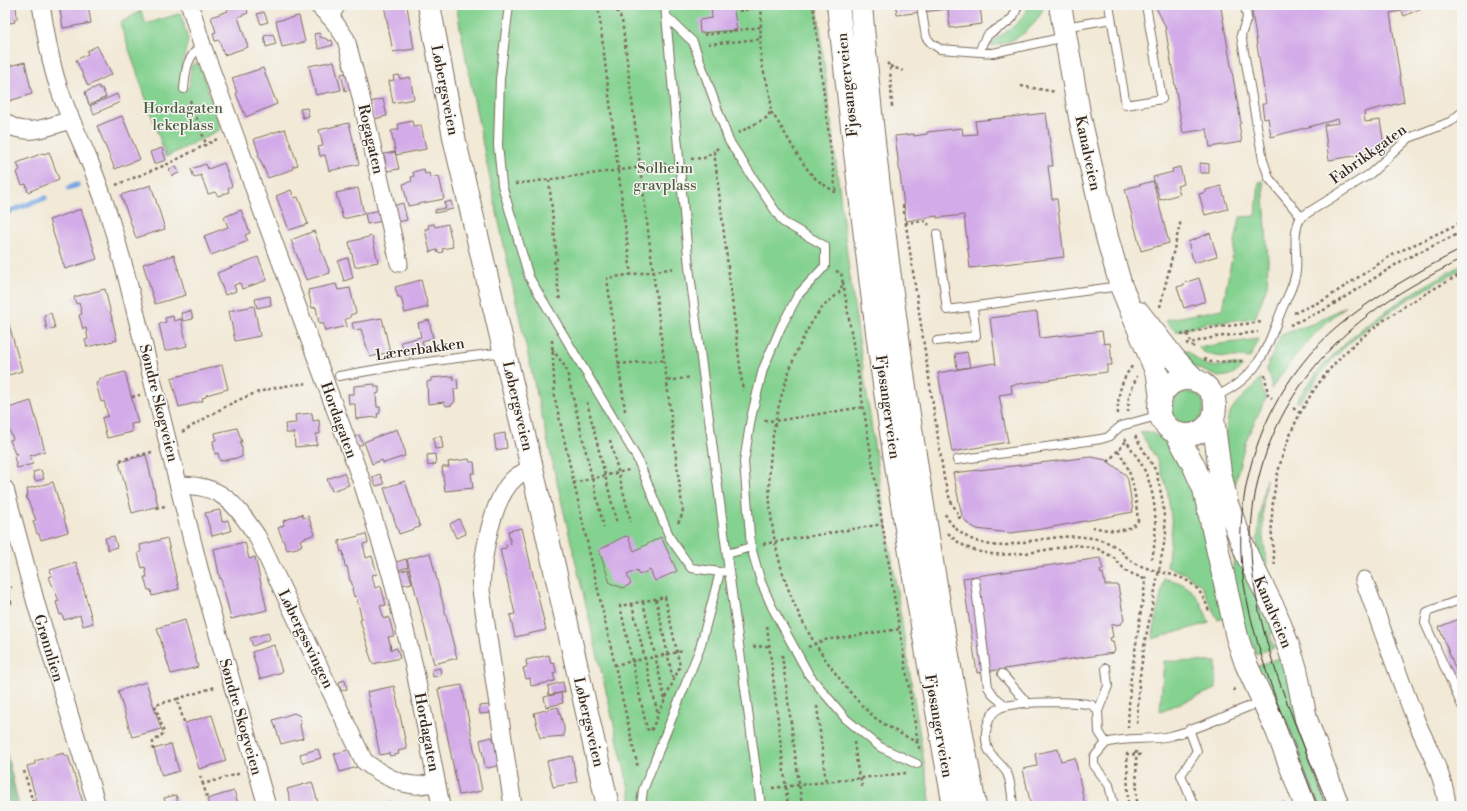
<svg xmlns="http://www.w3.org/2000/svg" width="1467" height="811" font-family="'Libre Bodoni',serif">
<rect width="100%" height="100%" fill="#f6f6f2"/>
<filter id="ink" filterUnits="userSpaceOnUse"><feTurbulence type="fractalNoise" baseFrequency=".025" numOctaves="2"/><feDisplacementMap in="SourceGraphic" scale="8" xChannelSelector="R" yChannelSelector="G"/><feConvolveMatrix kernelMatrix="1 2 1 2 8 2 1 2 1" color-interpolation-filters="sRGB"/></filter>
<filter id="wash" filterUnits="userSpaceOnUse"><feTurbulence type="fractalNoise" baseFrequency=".012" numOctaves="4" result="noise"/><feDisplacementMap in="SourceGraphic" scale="16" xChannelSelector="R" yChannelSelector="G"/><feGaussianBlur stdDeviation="0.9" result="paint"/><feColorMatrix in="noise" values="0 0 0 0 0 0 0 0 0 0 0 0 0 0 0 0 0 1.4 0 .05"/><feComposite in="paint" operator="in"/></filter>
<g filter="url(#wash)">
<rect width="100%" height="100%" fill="#f2e9d6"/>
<!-- green -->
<path fill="#84d290" stroke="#607e57" d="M456,5H817L849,270L878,472L931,806H633C571,540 505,274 456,5Z
M1030,5H1044C1038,28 1011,46 987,46L1019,22Z
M141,11L146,24L181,13L188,40L182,65L181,88H189L191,66L196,62L201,69L221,129L166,157L120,23Z
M1263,181L1268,260L1267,286L1255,318L1207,323L1176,332L1165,320L1222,309L1240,217L1256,216L1259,182Z
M1462,265V270C1415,293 1368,322 1332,360C1320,373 1311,388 1300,402H1296C1335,339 1397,300 1462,265Z
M1346,306C1315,330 1293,357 1271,389V378L1266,369L1281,335L1315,323Z
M1259,339L1250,358C1233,355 1210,361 1198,347Z
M1188,351C1215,378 1215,360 1243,366L1233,375L1219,377L1192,366L1181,353Z
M1261,378L1263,392L1266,398L1246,440L1231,498C1229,474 1219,430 1232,409C1239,398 1253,389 1261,378Z
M1172 408a16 16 0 1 1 32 0a16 16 0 1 1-32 0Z
M1140,432C1159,428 1176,453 1187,466L1227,617L1218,620L1201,585L1184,573L1167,567L1172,525L1167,488L1156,458Z
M1266,479L1263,506V538L1270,582C1267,576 1262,569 1260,563C1254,544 1262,499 1266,479Z
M1234,549L1276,631L1270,634L1274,648L1256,654L1252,641L1245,644L1233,573Z
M1164,579C1191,581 1201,600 1209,623L1152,639Z
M1286,655L1333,806H1311L1253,668Z
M1164,661L1216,662V689L1160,711Z"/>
<!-- forest -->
<path fill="#6bb47a" stroke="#536f4c" d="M5,745V746L19,806H5Z"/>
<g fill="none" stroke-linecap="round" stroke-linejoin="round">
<!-- stream -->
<path stroke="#77a8e2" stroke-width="5.5" d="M69,188L77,185
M5,213L45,198"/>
</g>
<g id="blocks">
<!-- building -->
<path fill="#d3abe8" d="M5,5H16L17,19H14L15,22L5,24Z
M59,5H88L91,23L63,28Z
M227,5H246L248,13L238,17L248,47L224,55L219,40L215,41L213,33L216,32L211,17L228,11Z
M384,5L407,6L414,49L393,52Z
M711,5H733L737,30L700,33L699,20L712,18Z
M896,5H980L982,24L950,28L948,9L897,15Z
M1155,5H1233L1221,8L1241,123L1239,124L1242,142L1210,147L1207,129L1183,133L1165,26Z
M1251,5H1434L1422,8L1404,16L1402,11L1390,13L1404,102L1364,112L1365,122L1380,120L1385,151L1329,160L1324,125L1339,123L1338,119L1271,137L1268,118L1264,119L1262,104H1266Z
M264,12L268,22L261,24L257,14Z
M299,16L305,42L282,47L276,21Z
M319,33L320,37L327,39L328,41L332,40L333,45L319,49L314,34Z
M273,34L276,44L266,47L264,36Z
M97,46L112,74L88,86L76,60L88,54L87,51Z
M334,61L341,90L316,95L309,66Z
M25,62L32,94L9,101L5,99V67Z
M263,68L277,104L246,117L236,94L237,93L232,78Z
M349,72L353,89L345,91L341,74Z
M399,75L400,79L410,77L414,99L393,103L389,81L394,80L393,76Z
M99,86L100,89L102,88L106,97L89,105L85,92Z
M117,94L120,102L94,114L90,106Z
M383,99L387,116L374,119L370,102Z
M307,108L309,116L303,118L300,109Z
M1046,113L1053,166H1048L1052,199H1057L1064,257L970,268L964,215L937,218V216L906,221L895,136L914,134V136L927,134V132L962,128L963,135L977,134L975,121Z
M122,116L140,159L115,169L97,126Z
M412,121L413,126L421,125L426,149L396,155L391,131L399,129L398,124Z
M349,123L359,164L329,171L325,155L320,156L318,147L323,146L319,130Z
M285,129L298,165L292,167L293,169L268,178L258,155L259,154L254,139Z
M162,148L166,160L154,164L150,152Z
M49,152L59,179L28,192L26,184L22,185L19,178L17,172L20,170L17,163L43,153L44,154Z
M395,152L399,169L387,171L384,154Z
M224,163L232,186L228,188L229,192L218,196L215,192L208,194L201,175L194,178L191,169L206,164L208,169Z
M1200,163L1209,164V173H1200Z
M176,166L179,173L172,176L169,169Z
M1180,167L1184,184L1177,186L1180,194L1160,200L1153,177L1173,172L1172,169Z
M424,169L425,174L429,173L430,178L439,176L444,199L408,206L403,184L412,181L411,177L414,176L413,172Z
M1153,181L1169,243L1141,251L1125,189Z
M151,185L165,229L136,238L121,195Z
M1221,186L1228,209L1205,215L1199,194L1206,192V190Z
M358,188L364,214L343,219L336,193Z
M291,190L294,198L298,197L308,224L289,230L276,196Z
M451,201L453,209L435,213V210L446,208L444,203Z
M403,203L407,220L397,222L393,206Z
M81,209L97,259L65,269L49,220Z
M241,210L250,233L245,235L248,241L211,255L204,236L228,227L224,217Z
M381,210L383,221L367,224L365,213Z
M434,224L435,227L448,224L453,247L442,249L443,252L438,253L437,250L430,252L425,229L429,228L428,225Z
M314,231L330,273L306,280L291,240Z
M1210,233L1217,256L1194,263L1188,242Z
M372,236L378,262L355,267L349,242Z
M174,255L186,295L155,304L143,264Z
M258,257L267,280L242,289L240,283L234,285L236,291L225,295L217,273Z
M348,258L353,278L344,281L338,261Z
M1199,278L1206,301L1184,308L1177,287L1184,285V283Z
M421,280L428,307L405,313L401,297H398L395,287Z
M336,284L338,290L350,288L356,313L350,315V318L345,319L347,326L325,331L323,323L319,324L316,307L312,308L308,290Z
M105,289L117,340L87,347L85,340L88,339L86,328L83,329L79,315L82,314L79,303L76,304L74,297Z
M270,296L271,305L257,308L255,299Z
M254,306L260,336L235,341L229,311Z
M191,311L193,319L183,321L181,313Z
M1037,312L1040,338L1102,331L1104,344L1110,343L1112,365H1107V372L1011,385L1012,393L999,395L1008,442L952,452L938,373L994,363L996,365L990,318Z
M51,313L55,328L47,330L44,315Z
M173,316L174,321L181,319L187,346L165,351L159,324L166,322L165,318Z
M382,318L390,352L370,357L361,329L354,330L352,323Z
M429,320L433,338L422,341L425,353L405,357L401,342L421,337L418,323Z
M8,321L22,371L5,376V322Z
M967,352L970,367L957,369L955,354Z
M222,365L228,389L206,395V397L202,398L203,401L179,407L171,378Z
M125,372L138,423L131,424L132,432L107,438L102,418L108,416L104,401L101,402L96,383L99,382V379Z
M453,376V380L457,379L458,389H454L455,401L452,405L446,406L444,402L428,404L427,382L431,381V378Z
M375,384V387H379V393L376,394L377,407H380V413L377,414L378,417L356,419L355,404H349L348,394H354V386Z
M31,401L45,451L30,456L33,464L17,468L14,457L17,455V453L15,454L10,440L13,439L5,421V409Z
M312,413L313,421L319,420L320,434H316L317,445L295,447L294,433H286L285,424L296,423L295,415Z
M237,428L242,442H240L241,447H242V457L220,461L218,453L215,454L213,441L216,440L215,433Z
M397,429L405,451L404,452L405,456L387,462L383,463L382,460L372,464L364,442Z
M505,433L507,448L496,450L494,435Z
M359,435L363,444L357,446L354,437Z
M441,436L443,448L435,449L433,438Z
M435,454L436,464L428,466L427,455Z
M146,455L158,506L132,513L119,462Z
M1091,457L1106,460L1125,474L1128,480L1133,512L1042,529L1010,533L977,529L968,524L962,516L953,473Z
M469,459L470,462H474L475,473H471L473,488L445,491L442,467H449L448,462Z
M41,470L44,479L35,481L33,472Z
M344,473L349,485L332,491L327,479Z
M380,474L384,484L376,486L372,477Z
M405,481L420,527L399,534L384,488Z
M53,482L68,532L41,540L39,534H37L33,521L36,520L26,496H28L27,489Z
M220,510L222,522L228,520L231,531L212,536L205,513Z
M302,514L303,518L308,516L315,534L300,540L302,545L297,548L287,550L278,528L284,525L283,521Z
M459,519L466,534L456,538L450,524Z
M522,528L546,630L515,637L510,615L515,614L500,549L506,548V545L511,544L508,531Z
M366,534L368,543L363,544L366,558L372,556L377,574L372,575L375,588L381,586L386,605L380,606L384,619L389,617L394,636L388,637L390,643L391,650L397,648L400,658L373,664L368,650H369L360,620L362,619L356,596L354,597L352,589L353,587L351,581H350L347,566L345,567L343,551L341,552L339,544V541Z
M114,536L117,547L108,550L105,538Z
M628,536L634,551L661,537L677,571L655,581L650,570L639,575L637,570L627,575L631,584L623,588L610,583L599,550L623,537Z
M167,538L179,589L152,596L151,590H148L144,577H147L145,567L142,568L138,553L141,552L140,545Z
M245,542L249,559L255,557L267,610L231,619L221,578L220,579L214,549Z
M430,553L457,658L434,664L407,559Z
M1100,558L1103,570H1100L1101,574L1103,573L1105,585H1118L1124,620L1121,624L1111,625L1113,637L1110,638L1111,641H1113L1115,651L1113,653L977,673L963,578Z
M406,559L408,567L398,570L396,562Z
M76,562L93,623L83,626L80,615L64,620L62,614L60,615L56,602L59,601L49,577L52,576L50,570Z
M408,569L412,583L402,585L398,572Z
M1462,618V683H1461L1439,627Z
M185,620L198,667L171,674L157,628Z
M268,633L270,639L253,646L250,638Z
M274,645L282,672L260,679L252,652Z
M549,655L551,663L554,662L556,672L553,673L555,681L531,686L530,678L526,679L523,668L527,667L526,660Z
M440,668L441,675L433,677L432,670Z
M345,680L347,689L341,691L339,682Z
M146,682L161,729L132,737L118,691Z
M563,682L565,692L549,695L548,686Z
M462,685L482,791L459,795L438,689Z
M394,686L407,749L398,751L399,754L390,756L389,753L380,755L367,692Z
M561,693L563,703L546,707L544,697Z
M489,705L490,713L480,714L479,706Z
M558,707L564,727V736L540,738L534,713Z
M294,713L300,716L301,722L300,726L303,738L281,744L273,720Z
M212,715L226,761L199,769L185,723Z
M492,737L498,749L501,765L488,768L485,766L480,740Z
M171,744L179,771L162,776L154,749Z
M318,749L321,758L302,763L300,754Z
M351,749L357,767L340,772L334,754Z
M1058,749L1061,761L1075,758L1085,806H1031L1023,769L1037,766L1035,754Z
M64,753L65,756L68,755L84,806H38L27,766L35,764V761Z
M572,756L577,782L553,787L547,761Z
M312,782L319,806H292L287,789Z
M234,791L239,806H209L207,799Z
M176,795L178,803L166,806L164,798Z
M392,802L393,806H373V805Z
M1284,802L1286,806H1274Z"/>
</g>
</g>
<g filter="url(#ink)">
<use href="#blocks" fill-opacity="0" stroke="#7b6d5e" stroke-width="1"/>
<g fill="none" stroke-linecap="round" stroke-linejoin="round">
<defs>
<path id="lane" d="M509,5L500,79L498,145L502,185L529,277L637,458L670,538L691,568L720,572L729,571L689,267L665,5
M1109,5L1126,105L1162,99L1146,5
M1245,5L1247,18L1241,35L1263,160L1269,178L1301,217
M922,12L926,37L931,43L940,49L993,53L1065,37
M666,16L693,42L729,141L753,178L783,222L825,246V266L798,295L781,327L763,369L751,418L744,462L751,547L761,582L772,607L809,675L846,719L880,747L917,764
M333,20L342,5
M1065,27L1111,19
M980,52C985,26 1002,32 1013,17C1015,13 1017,9 1018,5
M184,89C186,69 186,58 202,45
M937,234L947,310L1120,286
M937,341L976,336L973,308
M339,376L396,366L504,352
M1214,397C1259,377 1265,352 1282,309C1287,297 1295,284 1296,271C1298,251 1291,235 1301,217L1370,174L1409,138L1450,122L1462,112
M957,460L1101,439L1108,437L1121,426L1160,415
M727,554L751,547
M729,571L761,806
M975,581L988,687L994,696L1006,706
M1462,599L1427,612L1425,623L1462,706
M1002,674L1028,704
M1098,711L1108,686L1106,668
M1189,729L1197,751L1181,775L1194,806
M1106,743C1127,736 1149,741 1170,736C1201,729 1231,712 1262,702
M641,806L643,790L700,648L720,572
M1013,806C1012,796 1011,781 1007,773C1001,763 990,757 987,746C984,733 987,714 1000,708C1014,701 1076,701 1092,705L1098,711L1099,732L1106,743L1094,757V765L1109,785L1114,806"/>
<path id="street" d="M41,5C46,32 49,59 58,85C66,111 78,134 88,158C104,196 115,235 126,274L199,568L267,806
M190,5L202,45L263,213L362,482L392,578L414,666L441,806
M318,5L333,20L346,39L360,93L399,263
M5,122C24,138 49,127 70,120
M179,485C223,485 234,503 257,536L364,761C378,772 396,784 415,785C421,786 430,783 436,782
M5,489L37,607L97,806
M1364,580C1381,626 1397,672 1415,718C1426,745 1445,776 1447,806
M513,806L481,590C482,559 491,497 516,477C521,473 527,471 532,468"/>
<path id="secondary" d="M429,5L455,142L532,468L608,806
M1060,5L1080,118L1107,237L1121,286L1158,376L1161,399
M1139,313L1174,358L1196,381
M1159 407a28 28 0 1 1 56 0a28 28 0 1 1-56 0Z
M1213,418L1220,472L1227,504L1247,555L1275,611L1289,648L1296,669L1306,719L1338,806
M1176,433L1193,464L1204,489L1237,637L1246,664L1277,731L1306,806"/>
<path id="highway" d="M838,5C852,129 866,253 883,377C903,520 928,663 954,806
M861,5C883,274 926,541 975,806"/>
</defs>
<!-- lane casing -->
<use href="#lane" stroke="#7b6d5e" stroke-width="10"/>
<!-- street casing -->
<use href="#street" stroke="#7b6d5e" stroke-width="19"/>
<!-- secondary casing -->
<use href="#secondary" stroke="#7b6d5e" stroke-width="24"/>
<!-- highway casing -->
<use href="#highway" stroke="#7b6d5e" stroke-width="24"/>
<!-- path -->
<path stroke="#7b6d5e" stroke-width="2.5" stroke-dasharray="3 3" stroke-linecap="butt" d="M598,5L631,274
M614,5L622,20L683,513L678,523
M456,8L479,5
M739,11L762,7
M704,35L761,27
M708,44L761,39
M887,63L890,66L892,107
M890,66L903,71
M1021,86L1056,92
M190,100L206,144
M771,112C787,133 797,160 816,179C822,184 830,188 836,193L813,5
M738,133L768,117C776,103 765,79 762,65C759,45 761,25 762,5
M718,148L714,151L743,391
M691,159L704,158L714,151
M549,180L557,260H554L560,301
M515,184L666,164
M116,185L168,164L219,138
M903,205L944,478L950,500L960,517L957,520
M905,223L926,221L929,225
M836,271L841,273C843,280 843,284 840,291C837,296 829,300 825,305C813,317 804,336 797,351C752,458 761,573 831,667C843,684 858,703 874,717C887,727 903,735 918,743L920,752
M843,282L918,743
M1160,307L1181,220
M1294,313L1324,300L1392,255L1462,222
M1290,325L1326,309L1403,260L1462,232
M1187,334L1194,348
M1181,335L1210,328L1263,322
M552,340L555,399L638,768
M1186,344L1215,337L1258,332
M552,349L566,368L604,528
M1204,359L1211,362L1242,361
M618,364L665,360
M1265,375L1268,395L1272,398
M668,381L691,377
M132,397L140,395
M587,402L617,524
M1293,408L1300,413
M625,411L607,278L676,268
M1128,412L1129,396L1137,376
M1118,414C1117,396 1121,380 1133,365
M764,420L775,421L863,407
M182,432C206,418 230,402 256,393C273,387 291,385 308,383
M1135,436L1156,471L1162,498L1166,534L1144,647L1139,683L1137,726
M1125,438C1130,448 1138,457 1143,467C1157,495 1158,530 1152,559
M610,440L631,522
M120,460L152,452
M1108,462L1127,440
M573,483L629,470
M156,508L165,506
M945,514C956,535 976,544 999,546C1023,543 1062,534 1084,537C1097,538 1111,542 1121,551C1125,555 1129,560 1134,563C1167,579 1195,568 1209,611
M1092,527C1108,530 1126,535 1138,521C1135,494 1134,473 1118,451
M948,533C981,569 1035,550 1077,545L1098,549L1114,558L1126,571L1144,579L1145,584L1130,684L1128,727
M763,544L883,524
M1275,565C1261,486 1292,401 1351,347C1384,317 1422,294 1462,274
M1144,579L1148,575
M665,597L680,666L651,731L647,729L620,606Z
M656,599L673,680
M643,602L665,700
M632,604L658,715
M5,605L11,603L8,589L12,587
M767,626L788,806
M753,647L768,646
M808,647L824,640L900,629
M782,655L802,806
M614,665L684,651
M5,684L6,688
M1234,688L1235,694
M817,706L826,783
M184,722L177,699L215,687
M854,742L859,779
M153,750V742L164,733L155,705L177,699
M1136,751L1137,806
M24,771L34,806
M200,776L203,784
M861,778L862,787
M772,788L906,773
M207,797L203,784L241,773
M1128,803L1127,754L1142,755"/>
<!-- lane -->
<use href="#lane" stroke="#fff" stroke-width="8"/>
<!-- street -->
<use href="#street" stroke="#fff" stroke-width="17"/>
<!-- secondary -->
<use href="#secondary" stroke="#fff" stroke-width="22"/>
<!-- highway -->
<use href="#highway" stroke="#fff" stroke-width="22"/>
<!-- tram -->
<path stroke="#3b2a1e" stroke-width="1" d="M1317,806C1290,735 1259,665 1245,590C1228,495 1262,393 1335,329C1373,296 1417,272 1462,249
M1328,806C1298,730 1260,648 1252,567C1243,467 1289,376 1367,316C1396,293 1429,276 1462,259"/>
</g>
</g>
<g text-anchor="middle" stroke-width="3" stroke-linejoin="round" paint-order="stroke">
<!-- street labels -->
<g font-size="15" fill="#3b2a1e" stroke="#f6f6f2">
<text transform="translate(847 85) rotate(-96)" y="5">Fjøsangerveien</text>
<text transform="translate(445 90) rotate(79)" y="5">Løbergsveien</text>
<text transform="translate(371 139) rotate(77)" y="5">Rogagaten</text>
<text transform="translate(1088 153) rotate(78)" y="5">Kanalveien</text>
<text transform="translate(1368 154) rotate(-36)" y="5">Fabrikkgaten</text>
<text transform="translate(420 349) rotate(-8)" y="5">Lærerbakken</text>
<text transform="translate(159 403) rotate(76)" y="5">Søndre Skogveien</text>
<text transform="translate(518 406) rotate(77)" y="5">Løbergsveien</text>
<text transform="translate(888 407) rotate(82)" y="5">Fjøsangerveien</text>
<text transform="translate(339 420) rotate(70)" y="5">Hordagaten</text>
<text transform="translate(1273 612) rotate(67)" y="5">Kanalveien</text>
<text transform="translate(306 639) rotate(64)" y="5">Løbergssvingen</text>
<text transform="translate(49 648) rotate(73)" y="5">Grønnlien</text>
<text transform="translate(241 717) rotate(74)" y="5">Søndre Skogveien</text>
<text transform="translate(589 722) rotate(77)" y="5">Løbergsveien</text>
<text transform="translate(939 726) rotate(80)" y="5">Fjøsangerveien</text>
<text transform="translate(427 732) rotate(79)" y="5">Hordagaten</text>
</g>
<!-- park labels -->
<g font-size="15" fill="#515c40" stroke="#f6f6f2">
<text x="183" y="113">Hordagaten<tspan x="183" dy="17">lekeplass</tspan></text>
<text x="665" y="173">Solheim<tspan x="665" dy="17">gravplass</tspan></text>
</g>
</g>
<!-- margin -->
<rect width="1467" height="811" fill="none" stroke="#f6f6f2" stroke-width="20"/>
</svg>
